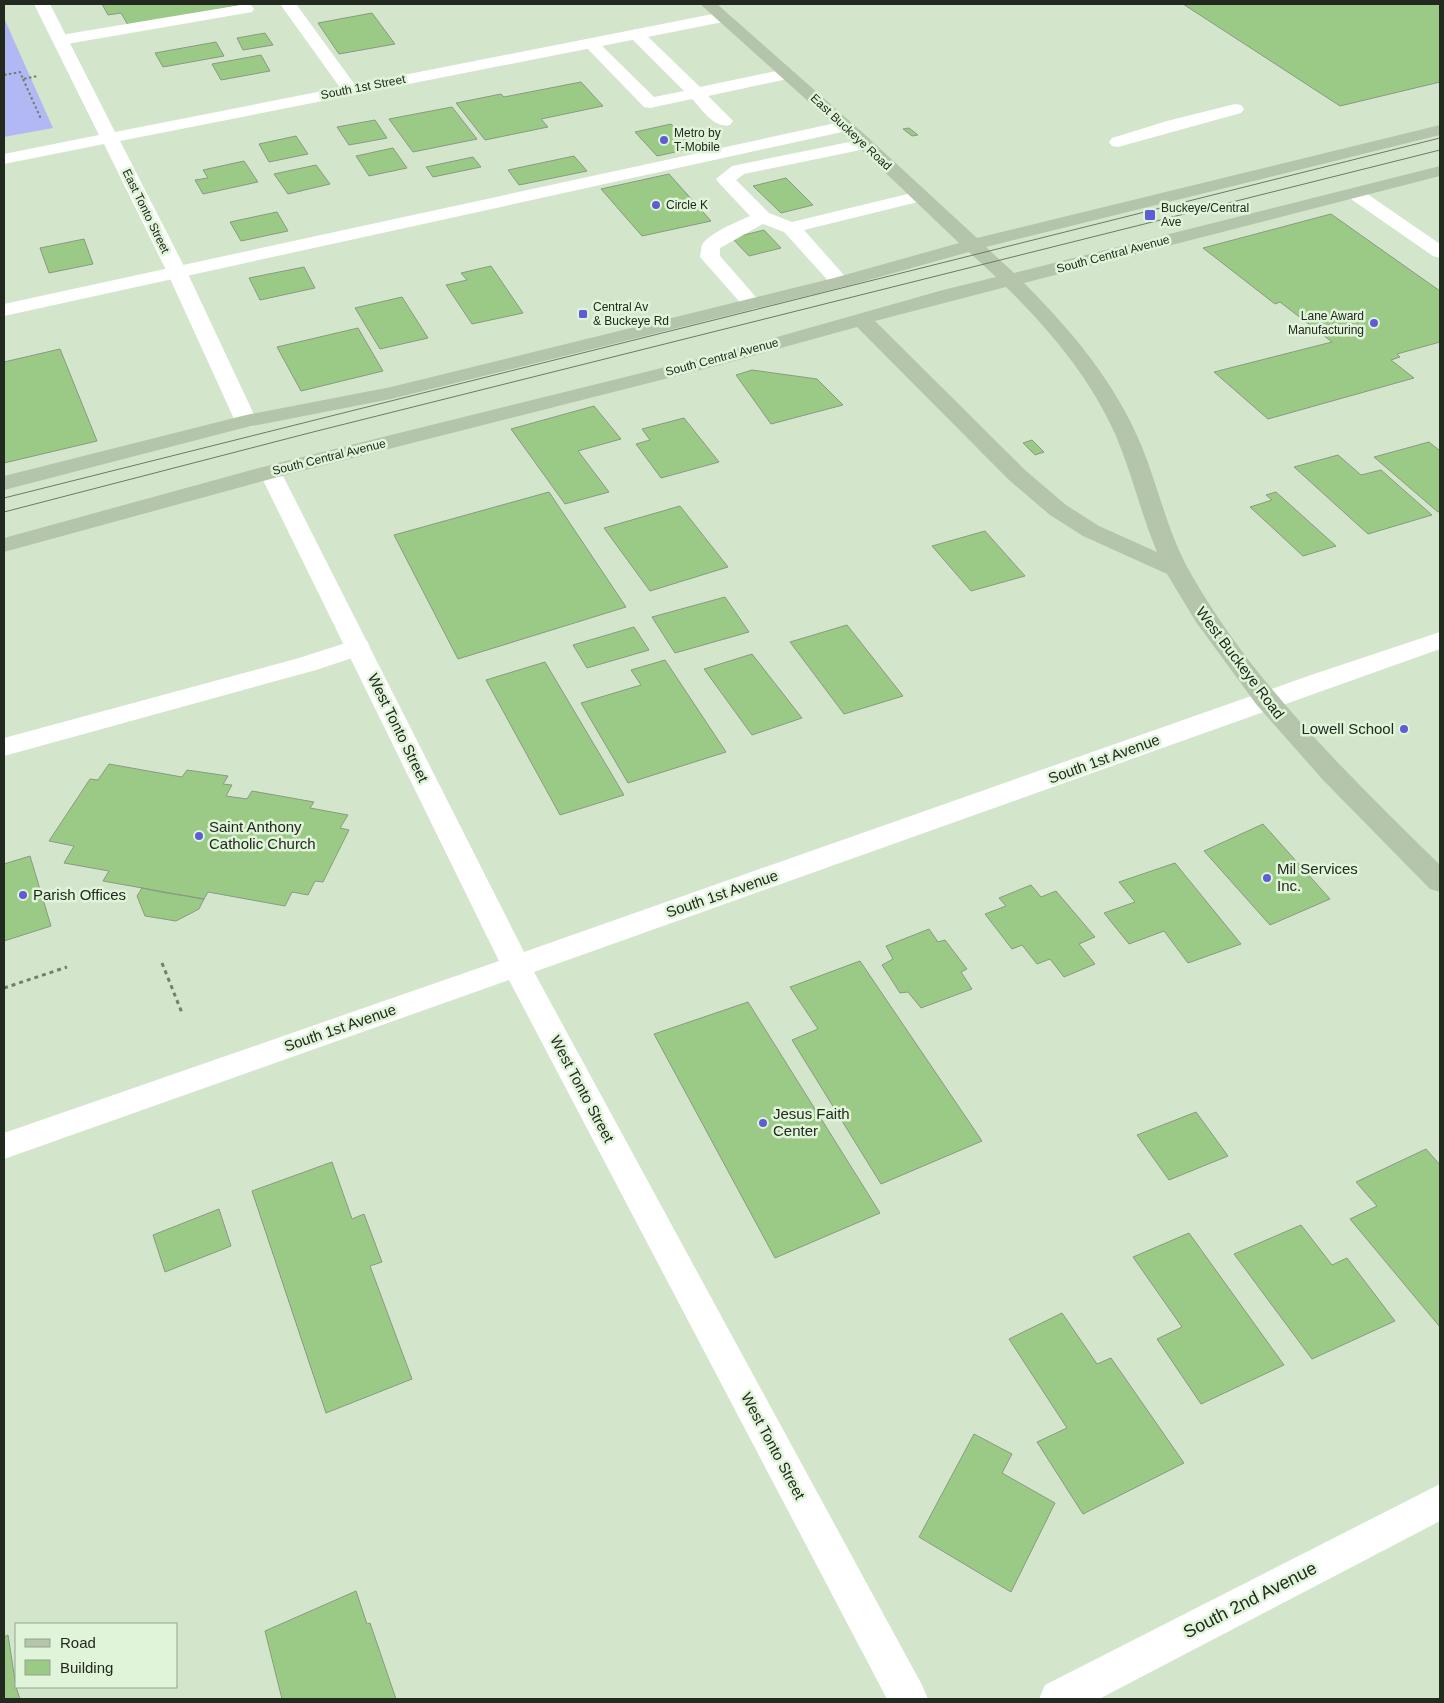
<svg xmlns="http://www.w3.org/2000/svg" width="1444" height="1703" font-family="Arial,sans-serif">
<rect width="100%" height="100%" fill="#d3e6cc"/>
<!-- green -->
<path fill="#b2b8f4" d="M4,18L53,128L4,137Z"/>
<!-- building -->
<path fill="#9bca87" stroke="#899a82" d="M102,4H246L128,25L121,13L108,15Z
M1183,4H1440V82L1340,106Z
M372,13L395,44L339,54L318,23Z
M265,33L273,45L243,50L237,38Z
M216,42L224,56L163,67L155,53Z
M261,55L270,71L221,80L212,64Z
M581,82L603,106L541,119L548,127L485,140L456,103L501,94L504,97Z
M452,107L477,139L413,152L389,119Z
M375,120L387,138L349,145L337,127Z
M671,124L694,148L657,156L635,132Z
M909,128L918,135L912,136L903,129Z
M296,136L308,154L269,162L259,144Z
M393,148L407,168L369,176L356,156Z
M574,156L587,171L519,185L508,170Z
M473,157L481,167L433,177L426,167Z
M244,161L258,182L203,194L195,180L208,178L203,170Z
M316,165L330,184L288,194L274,174Z
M669,174L711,221L642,236L601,189Z
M786,178L813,205L781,213L753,186Z
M277,212L288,231L241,241L230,222Z
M1331,214L1440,291V342L1397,354L1400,357L1391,360L1414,378L1268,419L1214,372L1332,342L1280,302L1275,304L1203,248Z
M764,230L781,248L749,256L732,238Z
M84,239L93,264L49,273L40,248Z
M491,266L523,313L472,324L446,285L467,280L461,273Z
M304,267L315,288L260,300L249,278Z
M402,297L428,338L380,349L355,308Z
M358,328L383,371L301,391L277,347Z
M60,349L97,441L4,463V362Z
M752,370L817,379L843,405L771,424L736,375Z
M594,406L621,439L578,451L609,492L565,504L511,429Z
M684,418L719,462L661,478L636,444L650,440L642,429Z
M1032,440L1044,452L1035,455L1023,443Z
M1429,442L1440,451V511L1438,512L1374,457Z
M1338,455L1361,475L1381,470L1432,515L1368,534L1294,467Z
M549,492L626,607L458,659L394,535Z
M1276,492L1336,546L1303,556L1250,507L1272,500L1266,495Z
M680,506L728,567L650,591L604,528Z
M985,531L1025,576L971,591L932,546Z
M725,597L749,632L675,653L652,617Z
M847,625L903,696L844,714L790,642Z
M634,627L649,650L587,668L573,645Z
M752,654L802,718L752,735L704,669Z
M665,660L726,752L628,783L581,703L641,685L631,670Z
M545,662L624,795L560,815L486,680Z
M109,764L182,777L187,770L228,776L223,784L232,785L226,796L247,799L252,791L314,802L310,808L348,815L340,828L349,830L323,882L315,881L308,895L292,892L285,906L208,892L204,899L103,881L109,871L64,863L74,846L49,841L90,779L98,780Z
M1263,824L1330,899L1270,925L1204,851Z
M30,856L51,926L4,941V864Z
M1175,863L1241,944L1188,963L1164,931L1129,944L1104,913L1135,902L1119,882Z
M1031,885L1041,897L1056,891L1095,937L1079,944L1095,964L1064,977L1050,959L1037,964L1022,945L1012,949L985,914L1006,906L999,898Z
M142,888L161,892L204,899L199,909L176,921L145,916L137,896Z
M929,929L938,942L945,940L967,969L961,972L972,989L921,1008L908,992L900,993L882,965L893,959L886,946Z
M860,961L982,1141L881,1184L792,1040L818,1029L790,987Z
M748,1002L880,1213L775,1258L654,1034Z
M1196,1112L1228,1156L1169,1180L1137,1135Z
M1426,1149L1440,1165V1327L1350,1219L1377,1206L1356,1182Z
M332,1162L352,1219L364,1214L382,1262L370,1266L412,1379L326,1413L252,1191Z
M219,1209L231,1246L165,1272L153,1235Z
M1301,1225L1332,1265L1347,1258L1395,1321L1312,1359L1234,1254Z
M1189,1233L1284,1365L1201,1404L1157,1339L1182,1327L1133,1257Z
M1062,1313L1097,1364L1111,1358L1184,1463L1083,1514L1037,1442L1067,1428L1009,1339Z
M974,1434L1012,1454L1002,1473L1055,1503L1011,1592L919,1537Z
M356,1591L367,1624L370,1623L396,1699H282L265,1631Z
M8,1635L16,1687L20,1699H4V1637Z"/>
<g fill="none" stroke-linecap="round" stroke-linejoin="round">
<!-- path-far1 -->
<path stroke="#737f6e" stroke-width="2" stroke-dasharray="2.5 2.5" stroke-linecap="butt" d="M4,75L20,72L23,79L37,76
M23,79L41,119"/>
<!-- path -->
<path stroke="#737f6e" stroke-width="3" stroke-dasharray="4 4" stroke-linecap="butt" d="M162,963L182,1013
M4,988L67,967"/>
<!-- lane -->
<path fill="#fff" fill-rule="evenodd" d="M246,4L252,6L254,9L252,12L61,45L55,43L53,40L55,37L61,35Z
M280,4H296L358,89L356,93H344Z
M636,29L642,31L700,87L786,69L792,70L794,74L792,78L708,96L733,121L730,125C714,129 702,109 692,99L650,108L644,107L582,43L584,40H596L654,97L684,91L630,37L628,34L630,31Z
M1235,104L1241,105L1244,109L1241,113L1118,147L1112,146L1109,142L1112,138L1167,121Z
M845,121L851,122L854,126L851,130L4,316V304Z
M864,139L870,140L873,144L870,148L744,174L736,180L769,213L792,222L920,191L926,192L929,196L926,200L804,230L850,282L847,286L840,288L833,286L784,232L763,224L720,248V256L762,304L759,308L752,310L745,308L700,257C701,253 701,248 702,245C707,234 739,221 750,216L719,183L716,179L732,166Z
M358,639L367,641L370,647L367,653L316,670L4,756V738L299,658Z"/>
<!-- street -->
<path fill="#fff" fill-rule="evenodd" d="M34,4H50L115,132L723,12L729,14L731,17L729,20L723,22L120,141L187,272L257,421L254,426L246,427L238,426L235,421L167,272L104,144L4,164V154L99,135Z
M1354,188L1360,189L1440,244V258L1433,256L1348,197L1345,193L1348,189Z
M270,465L278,467L281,472L524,952L1314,674L1440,632V649L534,972L922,1685L928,1699H887L509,980L4,1159V1133L499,961L259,472L262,467Z
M1440,1484V1521L1099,1699H1039L1045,1685Z"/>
<!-- secondary -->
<path fill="#b4c5ac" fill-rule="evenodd" d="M700,4H717L862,132L977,238L1440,125V135L986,247L1014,273L1440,166V176L1024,283C1072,331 1116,383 1142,447C1159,489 1168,534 1191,574C1255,686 1349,775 1440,865V892L1430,889L1323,780L1256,704L1196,622L1167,574L1083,536L1050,515L1009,480L857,327L720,365L278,477L4,552V538L262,467L706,357L943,290L996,277L969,252L847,286L391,399L247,427L4,490V476L246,415L391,387L834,278L959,243L850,139ZM1006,287C1050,330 1091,379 1116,436C1132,474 1141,514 1157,552L1099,526L1066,505L1025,470L875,321Z"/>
<!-- tram -->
<path stroke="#6d7968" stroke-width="1" d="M4,498L1440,138
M4,512L313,432L1440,150"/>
</g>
<!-- markers -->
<g fill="#5f5dd6" stroke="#e0f4d9" stroke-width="2">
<circle cx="664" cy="140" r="5"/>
<circle cx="656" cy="205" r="5"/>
<rect x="1144" y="209" width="12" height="12" rx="2.5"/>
<rect x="578" y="309" width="10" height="10" rx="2.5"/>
<circle cx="1374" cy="323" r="5"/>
<circle cx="1404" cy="729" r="5"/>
<circle cx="199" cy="836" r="5"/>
<circle cx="1267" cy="878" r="5"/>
<circle cx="23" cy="895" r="5"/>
<circle cx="763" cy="1123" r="5"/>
</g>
<g text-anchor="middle" stroke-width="5" stroke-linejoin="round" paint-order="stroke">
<!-- far-street labels -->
<g font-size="12" fill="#22291f" stroke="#e0f4d9">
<text transform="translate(363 87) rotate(-11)" y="4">South 1st Street</text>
<text transform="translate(851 132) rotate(43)" y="4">East Buckeye Road</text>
<text transform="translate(146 211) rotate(64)" y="4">East Tonto Street</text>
<text transform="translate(1113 254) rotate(-15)" y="4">South Central Avenue</text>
<text transform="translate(722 357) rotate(-15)" y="4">South Central Avenue</text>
<text transform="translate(329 457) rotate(-14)" y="4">South Central Avenue</text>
</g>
<!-- far-poi labels -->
<g font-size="12" fill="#22291f" stroke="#e0f4d9" text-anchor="start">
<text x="674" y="137">Metro by<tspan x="674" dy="14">T-Mobile</tspan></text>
<text x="666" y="209">Circle K</text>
<text x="1161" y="212">Buckeye/Central<tspan x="1161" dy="14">Ave</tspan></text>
<text x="593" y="311">Central Av<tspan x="593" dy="14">&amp; Buckeye Rd</tspan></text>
<text x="1364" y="320" text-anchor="end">Lane Award<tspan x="1364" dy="14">Manufacturing</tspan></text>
</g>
<!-- street labels -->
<g font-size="15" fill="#22291f" stroke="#e0f4d9">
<text transform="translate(1240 663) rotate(53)" y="5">West Buckeye Road</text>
<text transform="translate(398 728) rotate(64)" y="5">West Tonto Street</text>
<text transform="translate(1104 759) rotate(-20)" y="5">South 1st Avenue</text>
<text transform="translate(722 894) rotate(-19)" y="5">South 1st Avenue</text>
<text transform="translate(340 1028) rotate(-19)" y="5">South 1st Avenue</text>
<text transform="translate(582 1089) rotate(62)" y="5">West Tonto Street</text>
<text transform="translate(773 1446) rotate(62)" y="5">West Tonto Street</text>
</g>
<!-- poi labels -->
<g font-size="15" fill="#22291f" stroke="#e0f4d9" text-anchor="start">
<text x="1394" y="734" text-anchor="end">Lowell School</text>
<text x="209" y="832">Saint Anthony<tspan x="209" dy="17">Catholic Church</tspan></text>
<text x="1277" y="874">Mil Services<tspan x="1277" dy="17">Inc.</tspan></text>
<text x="33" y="900">Parish Offices</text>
<text x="773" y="1119">Jesus Faith<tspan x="773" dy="17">Center</tspan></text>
</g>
<!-- near-street labels -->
<g font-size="18" fill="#22291f" stroke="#e0f4d9">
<text transform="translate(1250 1600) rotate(-27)" y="6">South 2nd Avenue</text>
</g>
</g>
<!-- border -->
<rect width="1444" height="1703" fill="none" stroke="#22291f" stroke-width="10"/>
<!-- legend -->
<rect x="15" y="1623" width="162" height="65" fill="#e0f4d9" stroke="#94a38f"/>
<rect x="25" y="1639" width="25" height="8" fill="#b4c5ac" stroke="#94a38f"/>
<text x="60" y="1648" font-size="15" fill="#22291f">Road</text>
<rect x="25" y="1660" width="25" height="15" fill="#9bca87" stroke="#94a38f"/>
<text x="60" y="1673" font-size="15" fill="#22291f">Building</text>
</svg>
